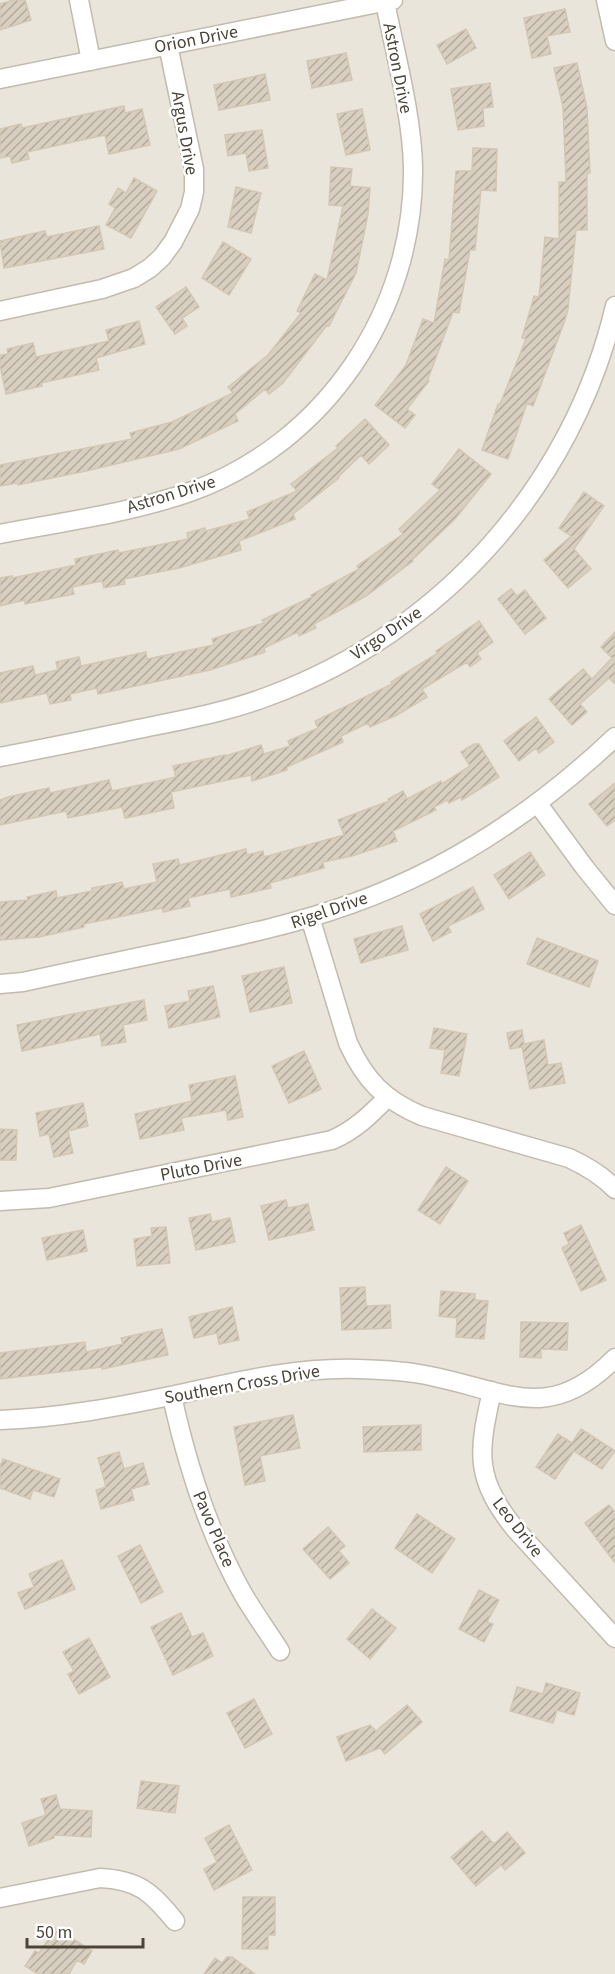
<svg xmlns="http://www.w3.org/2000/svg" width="615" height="1974" font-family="'Source Sans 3',sans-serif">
<defs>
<pattern id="building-hatch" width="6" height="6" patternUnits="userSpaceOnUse" patternTransform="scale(1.5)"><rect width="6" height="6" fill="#d8cfc1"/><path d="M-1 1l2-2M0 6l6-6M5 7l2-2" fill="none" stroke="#b1aa9e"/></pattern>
</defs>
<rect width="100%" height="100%" fill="#f6f3ec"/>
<!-- residential -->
<path fill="#eae5da" d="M0,0H615V1974H0Z"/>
<!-- building -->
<path fill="url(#building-hatch)" stroke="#d3c7b4" stroke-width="1.5" d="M13,0H25L31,20L0,30V4Z
M565,9L570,32L547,36L551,54L532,58L524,18Z
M466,29L476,48L447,64L437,45Z
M346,53L352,80L312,88L307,61Z
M577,63L587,108L590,173L587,174V230H576L568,309L565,320L533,406L527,403L508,459L482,450L498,404H500L526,339L522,338L534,296L539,297L545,237L559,239V182H566L563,107L554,68Z
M265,74L270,100L219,110L214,85Z
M490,83L493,107L483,108L484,126L458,130L451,89Z
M124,106L125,113L142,109L150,145L109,154L105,135L27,152L29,159L12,163L10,156L0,158V129L21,124L22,128Z
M362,109L370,150L346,155L337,114Z
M262,130L268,168L249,171L246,153L228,156L225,135Z
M473,148L497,149L496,191L481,190L475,250H470L459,313L453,312L428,379L429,381L407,409L415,415L405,428L375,405L406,365L423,319L434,323L445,259L449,260L456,171H472Z
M331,167L352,169L350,186L370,188L368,214L356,273L329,326L327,325L283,383L269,394L265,389L235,414L238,421L179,449L86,471L18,485L17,483L0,486V465L132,439L130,433L172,422L233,393L228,387L268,355L301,313L297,311L315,274L327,280L343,206L329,205Z
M134,178L157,191L131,238L106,225L115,208L109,204L118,188L126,193Z
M236,187L261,193L251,233L228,227Z
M99,226L104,249L4,268L0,241L45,231L47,237Z
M223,242L251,259L229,295L202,278Z
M186,287L199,307L182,318L187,326L175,334L156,307Z
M139,321L145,344L96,358L99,370L41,383L42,386L6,394L0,366V355L8,354L7,349L33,343L36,357L109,341L106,330Z
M365,419L389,445L369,464L361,455L338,477L339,478L293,514L295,519L239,541L241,550L179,568L124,579L125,584L104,588L102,581L72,587L74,594L25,604V600L0,606V578L12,576V578L76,565L75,559L118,550L119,553L188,539L187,533L205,528L206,531L250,519L247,512L297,491L291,484L338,448L336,446Z
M459,449L491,474L455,519L412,560L413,561L366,596L314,624L316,628L299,636L298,632L264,648L265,652L210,670L98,694L97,688L70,694L71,700L50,704L47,693L0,703V673L33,666L35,675L58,670L56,662L79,657L81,666L146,652L147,659L214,645L212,639L264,623L262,620L312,597L311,595L359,569L357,566L403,534L399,529L440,490L432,484Z
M584,492L604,506L574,549L591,569L568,588L544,560L571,536L559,528Z
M511,589L517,596L525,590L546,618L525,634L498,599Z
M479,621L493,642L477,653L481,659L470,667L467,662L422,689L427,697L397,715L370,727L368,723L341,736L343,742L287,767V770L252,781L251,775L171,792L174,808L125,818L122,807L68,818L66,811L0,825V800L8,797L49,788L50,793L109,780L112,791L176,777L173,766L225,755V756L261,745L264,754L290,746L288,741L318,728L315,721L392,684L391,682L438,653L436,651Z
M615,632V684L609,678L580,704L587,712L572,725L549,699L583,669L592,679L612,658L601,647Z
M536,717L554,742L539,753L536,748L519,761L504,741Z
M474,744H479L499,777L462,800L461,797L449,803L447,800L434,807L436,810L393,831L397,841L352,856L323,862L324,868L270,883L271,888L231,897L230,889L188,898L190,906L163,912L162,908L84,924V927L39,937L0,940V902L28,900L27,897L56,891L57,898L92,891V888L122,882L124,889L157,882L153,864L178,859L180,865L246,849L247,855L263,851L264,857L344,835L338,820L389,801L388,799L403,791L407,799L441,781L442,784L470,766L461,752Z
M615,783V820L607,826L589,804Z
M530,852L545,875L509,899L494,875Z
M473,887L484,909L448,926L451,932L433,941L420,914Z
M402,926L408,950L361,963L354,939Z
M537,938L598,961L589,987L527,964Z
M284,967L292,1003L250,1012L242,976Z
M213,986L220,1017L169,1028L165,1006L190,1001L188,991Z
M144,1000L147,1020L123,1025L126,1042L102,1046L100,1034L22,1051L17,1025Z
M434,1028L467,1034L459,1076L441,1073L445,1050L430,1048Z
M522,1030L524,1044L544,1040L548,1065L561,1063L565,1083L530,1089L522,1047L510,1049L507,1033Z
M304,1051L321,1089L289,1103L272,1066Z
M235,1076L243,1117L228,1120L226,1110L181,1118L184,1130L140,1139L135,1114L192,1101L189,1085Z
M83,1103L88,1126L68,1131L73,1153L54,1157L49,1134L40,1136L36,1113Z
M0,1129L17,1130L16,1160H0Z
M446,1167L468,1181L440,1224L418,1210Z
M286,1200L288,1208L308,1204L314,1230L269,1240L261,1206Z
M210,1214L212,1222L230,1218L235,1242L196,1250L189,1218Z
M581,1225L606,1280L581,1291L562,1248L569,1244L564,1233Z
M166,1227L170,1263L137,1266L134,1239L152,1236L151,1228Z
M83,1230L87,1251L47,1260L42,1238Z
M365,1287L366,1306L390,1305L391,1328L342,1330L340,1288Z
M441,1291L475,1294V1300L488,1301L484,1339L456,1337L457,1318L439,1316Z
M232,1307L239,1340L219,1344L217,1333L194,1338L189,1317Z
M521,1322L568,1323L567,1350L541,1349V1358L520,1357Z
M162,1329L168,1355L102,1369V1367L0,1379V1353L85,1342L86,1352L123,1344L121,1338Z
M293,1415L300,1448L260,1456L265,1481L245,1485L234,1427Z
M421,1425V1450L364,1452L363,1427Z
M581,1429L615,1451L602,1469L574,1451L555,1479L536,1467L558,1434L572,1443Z
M119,1452L124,1469L143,1463L149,1484L131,1489L134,1500L101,1509L96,1490L106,1487L98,1458Z
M3,1459L60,1479L54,1497L33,1490L30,1499L0,1488V1467Z
M609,1505L615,1512V1563L585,1523Z
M417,1514L455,1539L432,1573L395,1548Z
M328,1527L345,1546L339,1551L349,1563L330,1579L303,1549Z
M140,1545L163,1592L141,1603L118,1556Z
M62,1560L75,1589L25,1609L18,1593L34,1587L29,1574Z
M479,1590L499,1600L487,1622L493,1624L484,1642L459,1629Z
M372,1609L396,1628L370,1659L347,1639Z
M181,1613L192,1637L203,1633L213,1656L173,1675L151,1627Z
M89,1638L110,1677L79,1694L68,1674L74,1671L63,1652Z
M546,1683L580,1693L574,1715L557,1710L553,1723L510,1711L517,1687L543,1694Z
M254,1699L272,1734L245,1748L227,1713Z
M407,1705L422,1722L385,1754L380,1748L346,1761L337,1737L370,1725L376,1731Z
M141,1781L179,1786L175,1813L137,1808Z
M56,1795L60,1809L92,1811L91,1837L54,1835V1838L29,1846L22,1823L46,1815L41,1799Z
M229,1825L252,1870L214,1890L204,1869L217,1862L205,1838Z
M482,1831L494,1844L507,1832L525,1853L505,1870L501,1865L476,1886L451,1857Z
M243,1897H275V1935H268V1949H242Z
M56,1928L92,1951L84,1964L77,1960L69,1974H38L25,1966L35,1951L39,1953Z
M227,1957H232L255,1974H204L215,1958L222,1963Z"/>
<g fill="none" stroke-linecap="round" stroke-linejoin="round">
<defs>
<path id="minor" d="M79,0L91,61
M606,0L615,41
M0,79L393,0
M0,311L102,289L134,278L150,268L162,257L173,242L190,209L194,192V169L168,45
M0,534C62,522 130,513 190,492C326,443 415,310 413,167C412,115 395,53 385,2
M0,757C46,748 92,739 138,729C182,720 227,712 269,696C442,632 573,485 615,306
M538,804L585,868L615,905
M310,917L348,1043C365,1080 384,1100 422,1116L569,1158C586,1166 602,1175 615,1189
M0,984L23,982C78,970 133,958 188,947C243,935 298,923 351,904C450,869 539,809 615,737
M0,1201L49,1198L332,1140C355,1130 370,1115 388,1097
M492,1391C478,1453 474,1478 516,1530L615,1638
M172,1396C187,1465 208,1532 243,1594C254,1613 268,1632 280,1651
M0,1420C59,1418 117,1407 175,1395C235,1382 296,1367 358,1369C384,1370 410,1371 435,1377C510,1393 551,1423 615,1358
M0,1898L100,1878C139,1880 151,1892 175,1921"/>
</defs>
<!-- minor casing -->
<use href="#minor" stroke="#c2bbae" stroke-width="21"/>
<!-- minor -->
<use href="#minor" stroke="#fff" stroke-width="18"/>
</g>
<g text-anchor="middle" stroke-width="5" stroke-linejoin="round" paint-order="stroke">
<!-- street labels -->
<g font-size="18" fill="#4b4439" stroke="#fff">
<text transform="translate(196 39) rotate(-11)" y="6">Orion Drive</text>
<text transform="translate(398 68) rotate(79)" y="6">Astron Drive</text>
<text transform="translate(185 133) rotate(80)" y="6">Argus Drive</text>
<text transform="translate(171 494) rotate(-17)" y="6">Astron Drive</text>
<text transform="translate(386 633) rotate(-34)" y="6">Virgo Drive</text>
<text transform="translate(329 910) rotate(-19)" y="6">Rigel Drive</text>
<text transform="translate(201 1167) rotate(-11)" y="6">Pluto Drive</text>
<text transform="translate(242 1384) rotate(-10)" y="6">Southern Cross Drive</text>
<text transform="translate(518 1527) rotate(52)" y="6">Leo Drive</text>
<text transform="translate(214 1529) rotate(67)" y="6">Pavo Place</text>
</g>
</g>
<!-- scale -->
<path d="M27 1938v9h116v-9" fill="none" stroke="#4b4439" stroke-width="3"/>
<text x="36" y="1938" font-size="18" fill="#4b4439" stroke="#ffffff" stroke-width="4.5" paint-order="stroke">50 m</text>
</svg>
